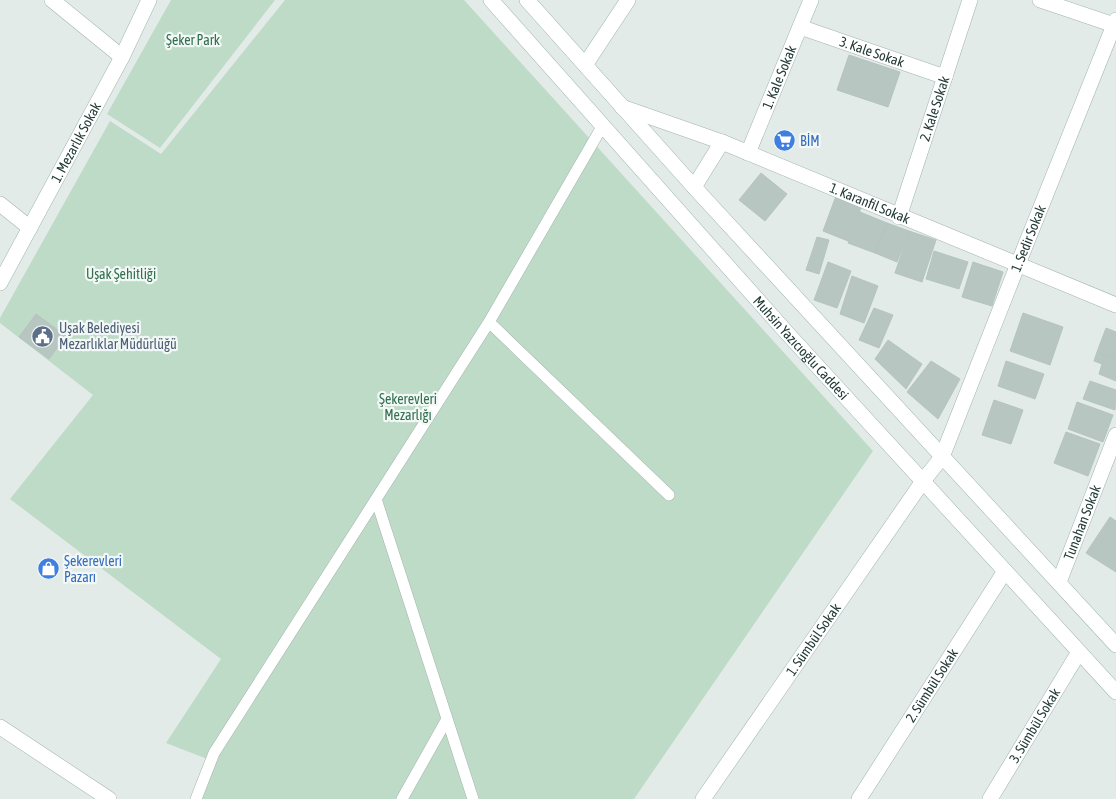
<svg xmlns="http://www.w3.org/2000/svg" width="1116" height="799" font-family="'Asap Condensed',sans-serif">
<rect width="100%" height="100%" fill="#e2ebe8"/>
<!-- green -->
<path fill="#bddbc7" d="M171,0H275L160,148L107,114Z
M285,0H464L873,451L634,799H191L210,760L166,743L221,659L10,499L93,395L0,323V318L110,121L161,154Z"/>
<!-- building -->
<path fill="#b8c6c1" stroke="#b5c4bf" d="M849,55L900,72L888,107L837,90Z
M761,173L787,194L765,221L739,200Z
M836,196L862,205L848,241L823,231Z
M860,212L887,223L875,253L848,243Z
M887,223L909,231L897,262L875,253Z
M909,231L936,240L922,282L895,273Z
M817,237L829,240L819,274L806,270Z
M934,251L968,262L959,289L926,279Z
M828,262L851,271L837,308L814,300Z
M973,262L1003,272L992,306L962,297Z
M852,276L878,286L864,323L840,314Z
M874,308L893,315L879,348L859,340Z
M1023,313L1063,327L1050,365L1010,351Z
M36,314L66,336L49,359L19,337Z
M1106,328L1116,332V360L1097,352Z
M888,340L922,364L906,389L875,359Z
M1097,352L1116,360V381L1099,374L1102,364L1094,361Z
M931,361L960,379L938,419L907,392Z
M1006,361L1044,374L1035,399L998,386Z
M1090,381L1116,390L1115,410L1083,399Z
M994,400L1023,410L1011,444L982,435Z
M1077,402L1113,415L1103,442L1068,429Z
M1066,432L1100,444L1088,476L1054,463Z
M1110,517L1116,521V572L1086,553Z"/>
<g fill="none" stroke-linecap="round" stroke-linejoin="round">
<defs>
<path id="lane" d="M489,322L669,495
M376,499L473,799
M196,799L214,753L489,322L603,125
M402,799L447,719"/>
<g id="street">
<path d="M52,0L122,57"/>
<path d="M1040,0L1114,25"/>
<path id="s1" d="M800,27L945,77"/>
<path d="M585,65L628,0"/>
<path id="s2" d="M622,107L722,142L1116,305"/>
<path id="s3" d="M748,153L811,0"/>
<path d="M694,187L722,142"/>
<path d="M0,204L30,228"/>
<path id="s4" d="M899,217L970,0"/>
<path id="s5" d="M942,457L1018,264L1116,20"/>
<path id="s6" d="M1059,582L1116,435"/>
<path d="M0,727L109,799"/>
<path id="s7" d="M703,799L923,481"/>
<path id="s8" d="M859,799L1005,571"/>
<path id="s9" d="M990,799L1079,652"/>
</g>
<g id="secondary">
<path id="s10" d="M491,0L787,333L1116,692"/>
<path d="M527,0L694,187L1116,645"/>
<path id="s11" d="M0,283L122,57L149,0"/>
<path d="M923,481L942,457"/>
</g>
</defs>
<!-- lane casing -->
<use href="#lane" stroke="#a5b3af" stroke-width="12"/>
<!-- street casing -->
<use href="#street" stroke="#a5b3af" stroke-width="16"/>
<!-- secondary casing -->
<use href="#secondary" stroke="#a1b6b0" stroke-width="16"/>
<!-- lane -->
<use href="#lane" stroke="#fff" stroke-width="11"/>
<!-- street -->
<use href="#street" stroke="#fff" stroke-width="15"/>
<!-- secondary -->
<use href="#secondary" stroke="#fff" stroke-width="15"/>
</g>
<!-- icons -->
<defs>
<symbol id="supermarket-disc" viewBox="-11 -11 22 22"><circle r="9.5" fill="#3f7fe0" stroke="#f2f8f6"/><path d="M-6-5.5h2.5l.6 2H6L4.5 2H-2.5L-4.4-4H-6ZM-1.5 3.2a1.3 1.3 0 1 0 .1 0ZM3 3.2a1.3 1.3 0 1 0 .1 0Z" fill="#fff"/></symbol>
<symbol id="civic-disc" viewBox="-11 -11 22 22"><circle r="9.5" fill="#5c6f8a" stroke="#f2f8f6"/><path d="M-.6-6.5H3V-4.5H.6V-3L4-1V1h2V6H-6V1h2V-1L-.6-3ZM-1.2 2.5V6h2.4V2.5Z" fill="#fff"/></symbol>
<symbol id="shop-disc" viewBox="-11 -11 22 22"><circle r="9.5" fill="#3f7fe0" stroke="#f2f8f6"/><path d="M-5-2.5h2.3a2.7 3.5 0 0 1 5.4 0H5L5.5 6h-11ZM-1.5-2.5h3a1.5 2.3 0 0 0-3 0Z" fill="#fff"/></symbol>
</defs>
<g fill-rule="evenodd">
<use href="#supermarket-disc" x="772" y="128" width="25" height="25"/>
<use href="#civic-disc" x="30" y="324" width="25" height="25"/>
<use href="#shop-disc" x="36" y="556" width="25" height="25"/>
</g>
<g text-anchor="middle" stroke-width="4.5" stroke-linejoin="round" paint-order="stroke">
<!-- park labels -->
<g font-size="14" fill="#316f4e" stroke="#f2f8f6">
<text x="193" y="45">Şeker Park</text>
<text x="121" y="279">Uşak Şehitliği</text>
<text x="408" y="404">Şekerevleri<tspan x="408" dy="16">Mezarlığı</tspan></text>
</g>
<!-- street labels -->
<g font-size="14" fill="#233b37" stroke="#f2f8f6">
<text dy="5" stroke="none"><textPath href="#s1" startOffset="76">3. Kale Sokak</textPath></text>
<text dy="5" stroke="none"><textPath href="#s3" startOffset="82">1. Kale Sokak</textPath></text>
<text dy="5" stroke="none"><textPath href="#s4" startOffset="114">2. Kale Sokak</textPath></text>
<text dy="5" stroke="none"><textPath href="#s11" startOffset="160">1. Mezarlık Sokak</textPath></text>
<text dy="5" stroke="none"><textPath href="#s2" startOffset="266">1. Karanfil Sokak</textPath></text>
<text dy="5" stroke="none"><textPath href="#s5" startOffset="235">1. Sedir Sokak</textPath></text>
<text dy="5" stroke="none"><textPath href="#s10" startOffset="466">Muhsin Yazıcıoğlu Caddesi</textPath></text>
<text dy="5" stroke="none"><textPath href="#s6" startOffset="64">Tunahan Sokak</textPath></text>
<text dy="5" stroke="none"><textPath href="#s7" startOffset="194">1. Sümbül Sokak</textPath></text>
<text dy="5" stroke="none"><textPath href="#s8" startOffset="135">2. Sümbül Sokak</textPath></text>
<text dy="5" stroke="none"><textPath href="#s9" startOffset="86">3. Sümbül Sokak</textPath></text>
</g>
<!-- shop labels -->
<g font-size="14" fill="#366cbe" stroke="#f2f8f6" text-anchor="start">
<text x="800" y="146">BİM</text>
<text x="64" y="566">Şekerevleri<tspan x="64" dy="16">Pazarı</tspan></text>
</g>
<!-- service labels -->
<g font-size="14" fill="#4e5e75" stroke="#f2f8f6" text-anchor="start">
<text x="59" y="333">Uşak Belediyesi<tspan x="59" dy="16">Mezarlıklar Müdürlüğü</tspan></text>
</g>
</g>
</svg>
